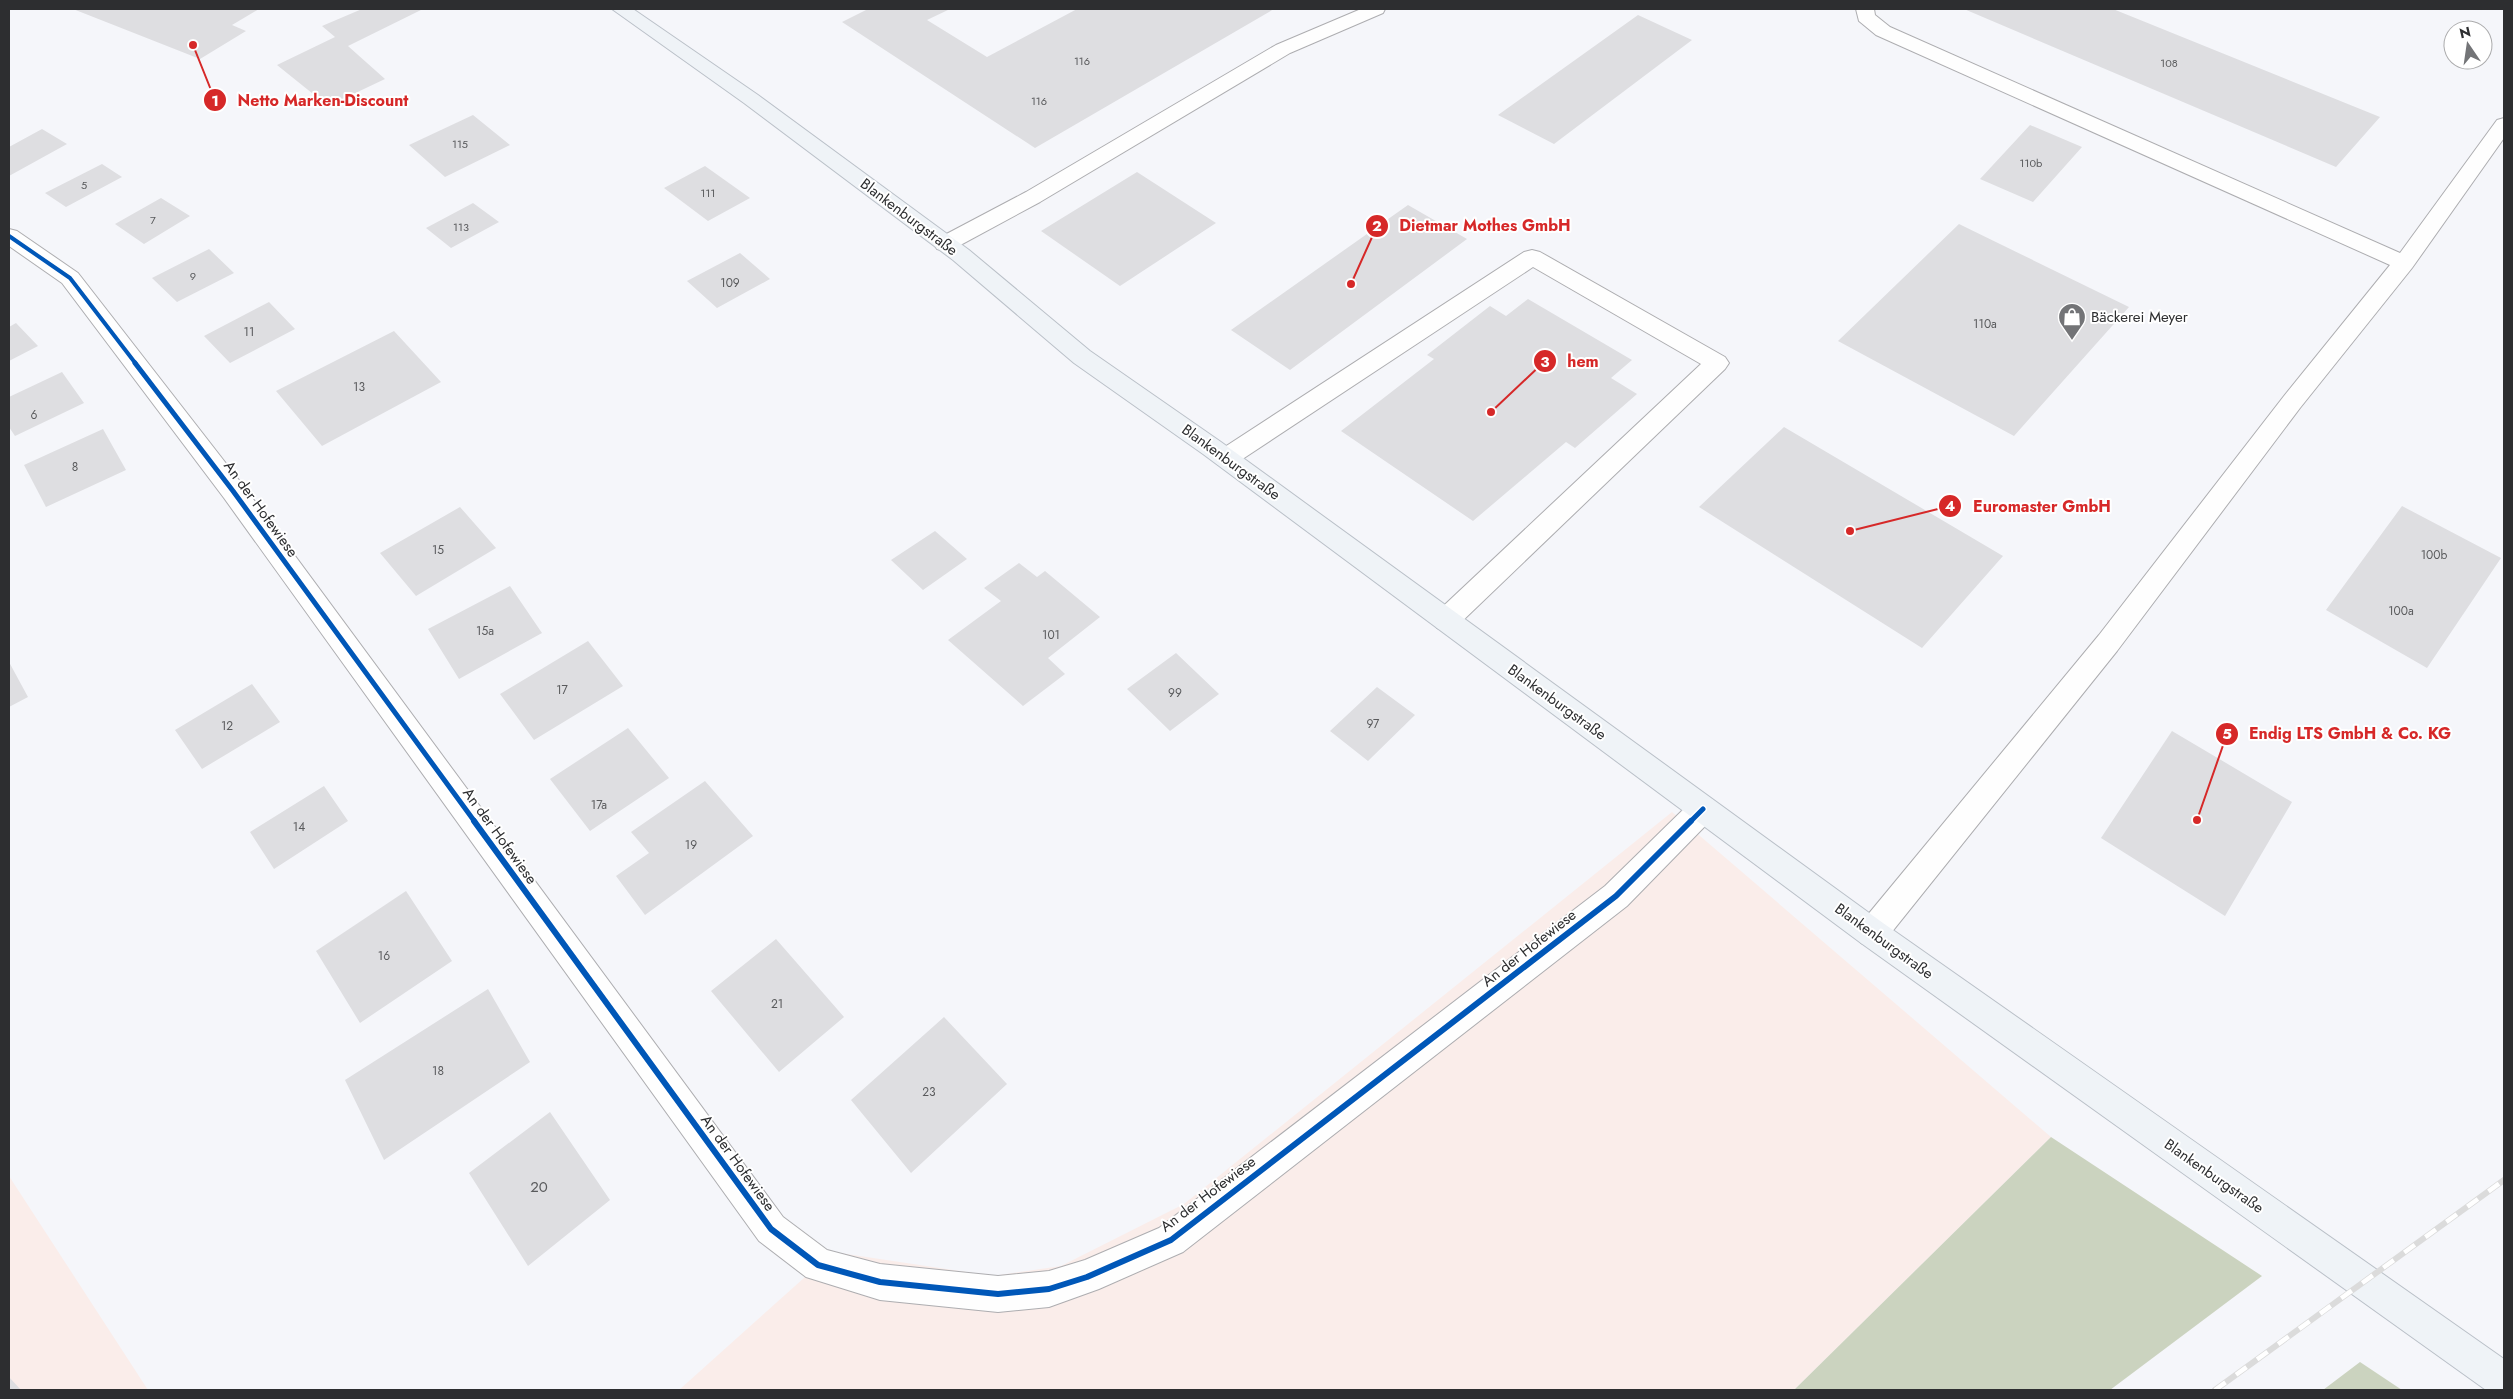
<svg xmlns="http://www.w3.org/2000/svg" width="2513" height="1399" font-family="Jost,sans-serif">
<rect width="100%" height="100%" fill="#f5f6fa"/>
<!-- commercial -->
<path fill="#faedea" d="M1672,812L2051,1137L1794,1390H679L833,1252L993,1276L1061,1266L1184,1204Z
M9,1176L148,1390H9Z"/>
<!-- forest -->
<path fill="#cbd3bf" d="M2051,1137L2262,1276L2110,1390H1794Z
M2360,1362L2402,1390H2323Z"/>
<!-- building -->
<path fill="#dedee1" d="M73,9H259L232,25L246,31L200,59Z
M362,9H423L348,46L385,79L328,106L277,65L335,37L322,26Z
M868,9H950L927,20L987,57L1077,9H1274L1035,148L842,22Z
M1964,9H2113L2380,117L2336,167Z
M1638,15L1692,40L1554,144L1498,115Z
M473,115L510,145L445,177L409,145Z
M2030,125L2082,147L2033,202L1980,179Z
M42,129L67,144L9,176V147Z
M102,164L122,177L66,207L45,193Z
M705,166L750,198L708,221L664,188Z
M1137,172L1216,223L1120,286L1041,231Z
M161,198L190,216L144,244L115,224Z
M473,203L499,222L451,248L426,228Z
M1408,205L1467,239L1290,370L1231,330Z
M1959,224L2129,307L2014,436L1838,341Z
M209,249L234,273L177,302L152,278Z
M740,253L770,279L717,308L687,281Z
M1528,299L1632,360L1611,378L1637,394L1575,448L1566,442L1473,521L1341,431L1434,359L1427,355L1490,306L1506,316Z
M269,302L295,329L230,363L204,336Z
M16,323L38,346L9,361V327Z
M394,331L441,382L322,446L276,391Z
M62,372L84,403L15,436L9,427V397Z
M1784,427L2003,556L1922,648L1699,507Z
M103,429L126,470L46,507L24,465Z
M2402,506L2501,558L2427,668L2326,610Z
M460,507L496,548L416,596L380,553Z
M935,531L967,559L923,590L891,560Z
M1019,563L1037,577L1045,571L1100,617L1048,658L1065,674L1023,706L948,640L1001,601L984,588Z
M510,586L542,633L459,679L428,629Z
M588,641L623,686L534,740L500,694Z
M1176,653L1219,694L1170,731L1127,689Z
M9,662L28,697L9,707Z
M252,684L280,722L202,769L175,730Z
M1377,687L1415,715L1368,761L1330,731Z
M628,728L669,778L590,831L550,779Z
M2172,731L2292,802L2225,916L2101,838Z
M705,781L753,836L645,915L616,876L649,853L631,832Z
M324,786L348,821L274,869L250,832Z
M406,891L452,961L360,1023L316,951Z
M776,939L844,1017L779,1072L711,991Z
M488,989L530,1062L384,1160L345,1080Z
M944,1017L1007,1084L911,1173L851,1100Z
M550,1112L610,1200L528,1266L469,1173Z
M9,1377L21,1390H9Z"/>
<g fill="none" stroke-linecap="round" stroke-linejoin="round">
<defs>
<path id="minor" d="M1361,9H1385L1383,13L1290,53L1040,202L953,249L945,251L937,249L934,244L937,239L1026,192L1276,45Z
M1856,9H1874L1875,15L1890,27L2400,253L2497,120L2504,118V138L2412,268L2300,408L2117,651L1883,943L1872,947L1861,943L1857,933L1861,923L2099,635L2284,396L2390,265L1876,35L1859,21Z
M9,229L17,231L78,273L242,484L783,1217L827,1250L880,1264L998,1276L1049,1271L1085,1260L1159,1228L1605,886L1693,800L1703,796L1713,800L1717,809L1713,818L1627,906L1183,1252L1099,1289L1049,1307L998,1312L880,1300L806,1277L759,1241L224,498L62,283L9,246Z
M1532,250L1540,252L1725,357L1729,363L1725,369L1455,628L1446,631L1437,628L1433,620L1437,612L1701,364L1533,267L1235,464L1226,467L1217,464L1214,458L1217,452L1524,252Z"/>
<path id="major" d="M612,9H633L758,95L969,250L1090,351L1221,442L1883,923L2504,1359V1390H2486L1861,943L1203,454L1074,363L953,260L744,103Z"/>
</defs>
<!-- minor casing -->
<use href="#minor" stroke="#adadb0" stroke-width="2"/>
<!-- major casing -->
<use href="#major" stroke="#bac0c8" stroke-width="2"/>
<!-- minor -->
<use href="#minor" fill="#fefefe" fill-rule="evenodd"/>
<!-- major -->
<use href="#major" fill="#eff3f7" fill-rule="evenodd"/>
<defs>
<path id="rail" d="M2215,1390L2504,1180"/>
</defs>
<!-- rail casing -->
<use href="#rail" stroke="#dbdbdb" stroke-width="6"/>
<!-- rail -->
<use href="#rail" stroke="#fff" stroke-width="4.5" stroke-dasharray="13" stroke-linecap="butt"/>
<defs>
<path id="cycleway-far2" d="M9,236L70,278L136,364"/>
<path id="cycleway-far1" d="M135,363L233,491L475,822
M1690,822L1703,809"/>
<path id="cycleway" d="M474,821L771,1229L818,1265L880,1282L998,1294L1049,1289L1087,1277L1171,1240L1616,896L1691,821"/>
</defs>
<!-- cycleway-far2 casing -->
<use href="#cycleway-far2" stroke="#fff" stroke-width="6"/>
<!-- cycleway-far1 casing -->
<use href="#cycleway-far1" stroke="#fff" stroke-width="8"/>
<!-- cycleway casing -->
<use href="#cycleway" stroke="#fff" stroke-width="9"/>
<!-- cycleway-far2 -->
<use href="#cycleway-far2" stroke="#0057b8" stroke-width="4"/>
<!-- cycleway-far1 -->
<use href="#cycleway-far1" stroke="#0057b8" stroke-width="5"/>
<!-- cycleway -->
<use href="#cycleway" stroke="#0057b8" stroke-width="6"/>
</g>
<!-- icons -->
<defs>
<symbol id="shop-pin" viewBox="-11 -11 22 30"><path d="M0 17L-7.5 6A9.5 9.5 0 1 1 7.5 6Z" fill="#737477" stroke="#fff"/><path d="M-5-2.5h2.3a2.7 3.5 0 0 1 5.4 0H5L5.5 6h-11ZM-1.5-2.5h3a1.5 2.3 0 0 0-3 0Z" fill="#fff"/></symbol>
</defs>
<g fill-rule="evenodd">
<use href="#shop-pin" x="2056" y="301" width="32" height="43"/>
</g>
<g text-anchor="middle" stroke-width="4" stroke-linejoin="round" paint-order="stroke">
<!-- far-number labels -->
<g font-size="11" fill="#595a5c">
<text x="1082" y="65">116</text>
<text x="2169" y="67">108</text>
<text x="1039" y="105">116</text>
<text x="460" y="148">115</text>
<text x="2031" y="167">110b</text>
<text x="84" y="189">5</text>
<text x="708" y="197">111</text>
<text x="153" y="224">7</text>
<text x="461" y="231">113</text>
<text x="193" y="280">9</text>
</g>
<!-- number labels -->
<g font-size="12" fill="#595a5c">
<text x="730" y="287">109</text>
<text x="1985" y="328">110a</text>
<text x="249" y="336">11</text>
<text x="359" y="391">13</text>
<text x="34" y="419">6</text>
<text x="75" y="471">8</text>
<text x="438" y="554">15</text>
<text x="2434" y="559">100b</text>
<text x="2401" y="615">100a</text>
<text x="485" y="635">15a</text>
<text x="1051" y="639">101</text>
<text x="562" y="694">17</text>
<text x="1175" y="697">99</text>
<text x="1373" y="728">97</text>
<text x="227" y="730">12</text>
<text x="599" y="809">17a</text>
<text x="299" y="831">14</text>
<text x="691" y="849">19</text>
<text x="384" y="960">16</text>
<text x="777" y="1008">21</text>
<text x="438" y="1075">18</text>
<text x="929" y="1096">23</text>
</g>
<!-- street labels -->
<g font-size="15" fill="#2d2e30" stroke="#fff">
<text transform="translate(909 217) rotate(37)" y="5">Blankenburgstraße</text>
<text transform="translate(1231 462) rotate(36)" y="5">Blankenburgstraße</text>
<text transform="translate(261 509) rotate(54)" y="5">An der Hofewiese</text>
<text transform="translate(1557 702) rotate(36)" y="5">Blankenburgstraße</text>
<text transform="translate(500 836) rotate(54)" y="5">An der Hofewiese</text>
<text transform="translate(1884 941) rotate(36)" y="5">Blankenburgstraße</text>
<text transform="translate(1529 948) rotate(-38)" y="5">An der Hofewiese</text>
<text transform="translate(738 1163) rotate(54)" y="5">An der Hofewiese</text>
<text transform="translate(2214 1176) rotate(35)" y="5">Blankenburgstraße</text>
<text transform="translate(1208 1194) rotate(-37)" y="5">An der Hofewiese</text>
</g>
<!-- poi labels -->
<g font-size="15" fill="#2d2e30" stroke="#fff" text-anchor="start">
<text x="2091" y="322">Bäckerei Meyer</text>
</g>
<!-- near-number labels -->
<g font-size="15" fill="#595a5c">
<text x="539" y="1192">20</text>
</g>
</g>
<!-- callouts -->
<path fill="none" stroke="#d62828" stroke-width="2" d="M193 45L215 100M1351 284L1377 226M1491 412L1545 361M1850 531L1950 506M2197 820L2227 734"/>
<g fill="#d62828" stroke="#fff" stroke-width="2">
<circle cx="193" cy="45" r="5"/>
<circle cx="1351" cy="284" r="5"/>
<circle cx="1491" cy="412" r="5"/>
<circle cx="1850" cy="531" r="5"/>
<circle cx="2197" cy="820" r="5"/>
<circle cx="215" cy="100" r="12"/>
<circle cx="1377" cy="226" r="12"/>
<circle cx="1545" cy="361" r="12"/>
<circle cx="1950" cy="506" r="12"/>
<circle cx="2227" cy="734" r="12"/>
</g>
<g font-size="15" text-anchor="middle" font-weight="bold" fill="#fff">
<text x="215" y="106">1</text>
<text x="1377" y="231">2</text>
<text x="1545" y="367">3</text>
<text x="1950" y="511">4</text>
<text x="2227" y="739">5</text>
</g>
<g font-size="16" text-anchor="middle" font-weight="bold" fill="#d62828" stroke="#fff" stroke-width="4" stroke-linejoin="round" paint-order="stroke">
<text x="323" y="106">Netto Marken-Discount</text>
<text x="1485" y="231">Dietmar Mothes GmbH</text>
<text x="1583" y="367">hem</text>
<text x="2042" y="512">Euromaster GmbH</text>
<text x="2350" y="739">Endig LTS GmbH &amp; Co. KG</text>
</g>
<!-- border -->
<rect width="2513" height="1399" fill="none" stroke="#2d2e30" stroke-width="20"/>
<!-- north arrow -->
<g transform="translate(2468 45) rotate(347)"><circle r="24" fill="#ffffff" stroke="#ababac"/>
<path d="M0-4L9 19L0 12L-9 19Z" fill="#737477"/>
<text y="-8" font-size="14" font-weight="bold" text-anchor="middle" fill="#2d2e30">N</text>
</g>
</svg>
